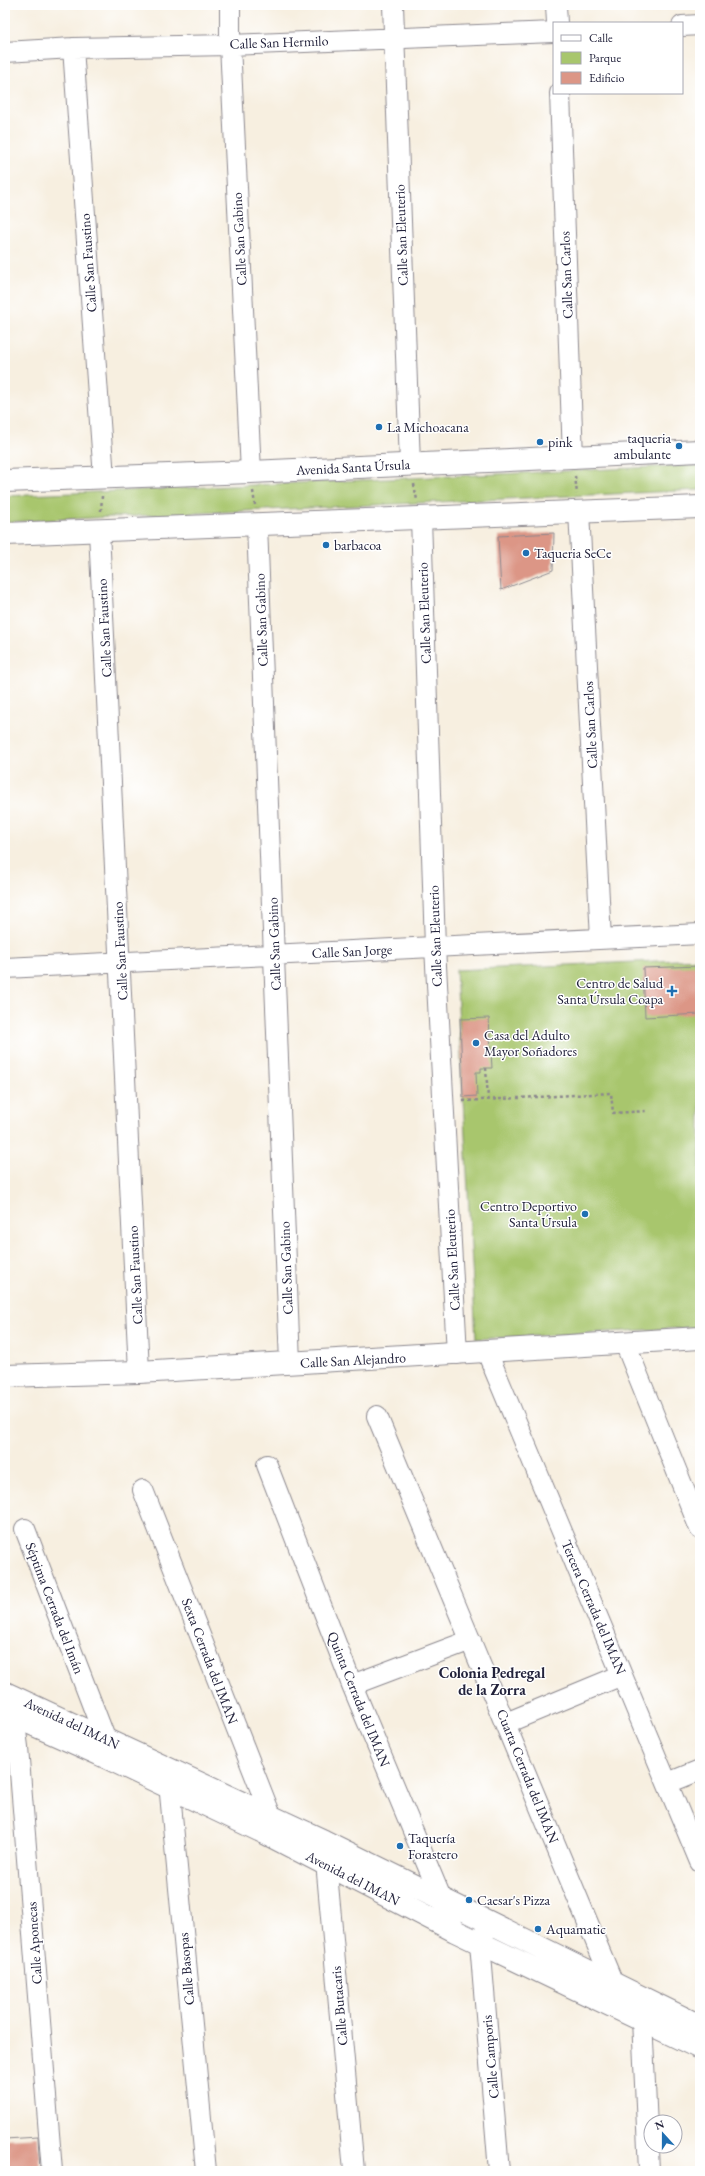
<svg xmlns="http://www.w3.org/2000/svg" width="705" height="2176" font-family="'EB Garamond',serif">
<rect width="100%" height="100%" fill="#fff"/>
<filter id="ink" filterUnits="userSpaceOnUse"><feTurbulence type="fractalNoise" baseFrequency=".025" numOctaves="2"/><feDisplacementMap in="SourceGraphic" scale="8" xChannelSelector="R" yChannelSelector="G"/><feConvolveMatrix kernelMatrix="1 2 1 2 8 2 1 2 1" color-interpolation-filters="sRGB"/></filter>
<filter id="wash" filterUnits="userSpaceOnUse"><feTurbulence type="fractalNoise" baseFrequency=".012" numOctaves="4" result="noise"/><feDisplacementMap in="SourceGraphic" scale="16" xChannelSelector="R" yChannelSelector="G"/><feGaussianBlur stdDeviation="0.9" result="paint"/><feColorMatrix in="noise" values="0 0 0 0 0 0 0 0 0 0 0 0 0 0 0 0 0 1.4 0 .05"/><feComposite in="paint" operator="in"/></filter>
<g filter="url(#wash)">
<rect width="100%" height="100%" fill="#f7efe0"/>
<!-- green -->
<path fill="#a8c66d" stroke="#657454" d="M700,465V490L5,522V496Z
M700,959V1327L476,1339L456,970Z"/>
<g id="blocks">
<!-- building -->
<path fill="#dc9686" d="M554,533L553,570L501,590L498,536Z
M700,966V1014L645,1017L643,968Z
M489,1018L492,1068H481V1072H476L477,1096L463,1097L460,1019Z
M38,2137L40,2171H5V2139Z"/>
</g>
</g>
<g filter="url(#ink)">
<use href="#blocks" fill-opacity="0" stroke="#8c888e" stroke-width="1"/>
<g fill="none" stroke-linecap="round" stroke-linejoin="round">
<defs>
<path id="minor" d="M230,5V45L251,472
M393,5L410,464
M556,5L557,23
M682,26L700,25
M73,48L104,478
M5,52L73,48L230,45L554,32
M560,93L573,458
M579,511L601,939
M421,518L435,947L457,1354
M257,525L290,1363
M99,531L139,1372
M5,968L700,934
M625,1343L700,1529
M487,1352L700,1862
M377,1416L613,1983L608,1993
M267,1465L352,1685L455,1931
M143,1490L271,1816L267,1827
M25,1529L105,1738L100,1750
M352,1685L471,1640
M6,1705L14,1716L18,1747L52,2171
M506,1723L622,1675
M168,1773L206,2171
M668,1783L700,1770
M325,1851L354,2171
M489,1923L480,1943L499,2171
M647,2006L642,2019L649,2171"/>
<path id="tertiary" d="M5,481L251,472L700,451
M5,534L700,507
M5,1376L139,1372L700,1338"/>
<path id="secondary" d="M5,1693L324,1841L700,2026
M5,1712L99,1754L265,1833L455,1931L700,2048"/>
</defs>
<!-- minor casing -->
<use href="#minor" stroke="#8c888e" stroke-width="22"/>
<!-- tertiary casing -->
<use href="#tertiary" stroke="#8c888e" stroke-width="24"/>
<!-- secondary casing -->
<use href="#secondary" stroke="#8c888e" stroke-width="24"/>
<!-- path -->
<path stroke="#8c888e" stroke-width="2.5" stroke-dasharray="3 3" stroke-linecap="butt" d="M575,476L577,494
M414,484L417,500
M253,491L255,505
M101,511L102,496
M486,1068L488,1099
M463,1101L611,1093L613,1113L647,1111"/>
<!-- minor -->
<use href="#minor" stroke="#fff" stroke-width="20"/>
<!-- tertiary -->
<use href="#tertiary" stroke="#fff" stroke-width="22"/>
<!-- secondary -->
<use href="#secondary" stroke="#fff" stroke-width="22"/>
</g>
</g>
<!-- markers -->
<g fill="#1f6fb2" stroke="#fff" stroke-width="1.5">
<circle cx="379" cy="427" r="4"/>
<circle cx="540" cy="442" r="4"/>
<circle cx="679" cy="446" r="4"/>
<circle cx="326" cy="545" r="4"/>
<circle cx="526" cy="553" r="4"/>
<path d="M670 985h4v4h4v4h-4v4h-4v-4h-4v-4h4z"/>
<circle cx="476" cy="1043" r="4"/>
<circle cx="585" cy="1214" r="4"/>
<circle cx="400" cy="1846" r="4"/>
<circle cx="469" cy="1900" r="4"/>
<circle cx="538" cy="1929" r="4"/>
</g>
<g text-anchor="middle" stroke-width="3" stroke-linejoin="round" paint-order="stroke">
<!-- street labels -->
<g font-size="14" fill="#22223b" stroke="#fff">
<text transform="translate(279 42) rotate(-2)" y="5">Calle San Hermilo</text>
<text transform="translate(401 235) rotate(-92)" y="5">Calle San Eleuterio</text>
<text transform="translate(239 239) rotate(-93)" y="5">Calle San Gabino</text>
<text transform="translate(88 263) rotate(-94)" y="5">Calle San Faustino</text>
<text transform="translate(566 275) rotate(-92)" y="5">Calle San Carlos</text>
<text transform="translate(353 467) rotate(-3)" y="5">Avenida Santa Úrsula</text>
<text transform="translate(424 613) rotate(-92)" y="5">Calle San Eleuterio</text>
<text transform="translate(261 620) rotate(-92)" y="5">Calle San Gabino</text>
<text transform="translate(104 628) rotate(-93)" y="5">Calle San Faustino</text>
<text transform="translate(590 725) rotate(-93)" y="5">Calle San Carlos</text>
<text transform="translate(435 936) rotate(-92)" y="5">Calle San Eleuterio</text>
<text transform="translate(274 944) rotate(-92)" y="5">Calle San Gabino</text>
<text transform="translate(120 951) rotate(-93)" y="5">Calle San Faustino</text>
<text transform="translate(352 951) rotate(-3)" y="5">Calle San Jorge</text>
<text transform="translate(452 1260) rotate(-93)" y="5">Calle San Eleuterio</text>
<text transform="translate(286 1268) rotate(-92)" y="5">Calle San Gabino</text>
<text transform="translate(135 1275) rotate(-93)" y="5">Calle San Faustino</text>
<text transform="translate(353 1360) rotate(-3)" y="5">Calle San Alejandro</text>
<text transform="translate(594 1607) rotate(67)" y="5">Tercera Cerrada del IMAN</text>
<text transform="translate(55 1608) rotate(69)" y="5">Séptima Cerrada del Imán</text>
<text transform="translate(210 1661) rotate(69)" y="5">Sexta Cerrada del IMAN</text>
<text transform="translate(359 1699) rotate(68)" y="5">Quinta Cerrada del IMAN</text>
<text transform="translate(72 1723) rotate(25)" y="5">Avenida del IMAN</text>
<text transform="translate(528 1776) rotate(68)" y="5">Cuarta Cerrada del IMAN</text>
<text transform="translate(353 1878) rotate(27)" y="5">Avenida del IMAN</text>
<text transform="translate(34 1943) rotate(-94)" y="5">Calle Aponecas</text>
<text transform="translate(186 1969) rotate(-95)" y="5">Calle Basopas</text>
<text transform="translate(339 2006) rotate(-95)" y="5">Calle Butacaris</text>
<text transform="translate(490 2057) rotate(-95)" y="5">Calle Camporis</text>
</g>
<!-- poi labels -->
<g font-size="14" fill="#22223b" stroke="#fff" text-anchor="start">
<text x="387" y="432">La Michoacana</text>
<text x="671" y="443" text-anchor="end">taqueria<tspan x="671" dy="16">ambulante</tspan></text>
<text x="548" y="447">pink</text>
<text x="334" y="550">barbacoa</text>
<text x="534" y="558">Taqueria SeCe</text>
<text x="663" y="988" text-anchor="end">Centro de Salud<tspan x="663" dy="16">Santa Úrsula Coapa</tspan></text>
<text x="484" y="1040">Casa del Adulto<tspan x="484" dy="16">Mayor Soñadores</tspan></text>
<text x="577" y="1211" text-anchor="end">Centro Deportivo<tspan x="577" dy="16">Santa Úrsula</tspan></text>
<text x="408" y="1843">Taquería<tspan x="408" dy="16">Forastero</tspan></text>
<text x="477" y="1905">Caesar's Pizza</text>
<text x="546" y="1934">Aquamatic</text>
</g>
<!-- neighbourhood labels -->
<g font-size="15" font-weight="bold" fill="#22223b" stroke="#fff">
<text x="492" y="1678">Colonia Pedregal<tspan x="492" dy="17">de la Zorra</tspan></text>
</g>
</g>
<!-- margin -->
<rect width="705" height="2176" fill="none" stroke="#fff" stroke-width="20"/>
<!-- legend -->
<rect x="553" y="22" width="130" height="72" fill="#ffffff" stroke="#a7a7b1"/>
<rect x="561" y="35" width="20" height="6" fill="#ffffff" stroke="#a7a7b1"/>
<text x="589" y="42" font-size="12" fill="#22223b">Calle</text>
<rect x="561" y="52" width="20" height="12" fill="#a8c66d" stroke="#a7a7b1"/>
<text x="589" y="62" font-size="12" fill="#22223b">Parque</text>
<rect x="561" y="72" width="20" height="12" fill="#dc9686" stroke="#a7a7b1"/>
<text x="589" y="82" font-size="12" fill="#22223b">Edificio</text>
<!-- north arrow -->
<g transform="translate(663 2134) rotate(339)"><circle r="19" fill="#ffffff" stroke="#a7a7b1"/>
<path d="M0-3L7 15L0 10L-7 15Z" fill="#1f6fb2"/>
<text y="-6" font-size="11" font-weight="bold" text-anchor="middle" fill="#22223b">N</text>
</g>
</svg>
